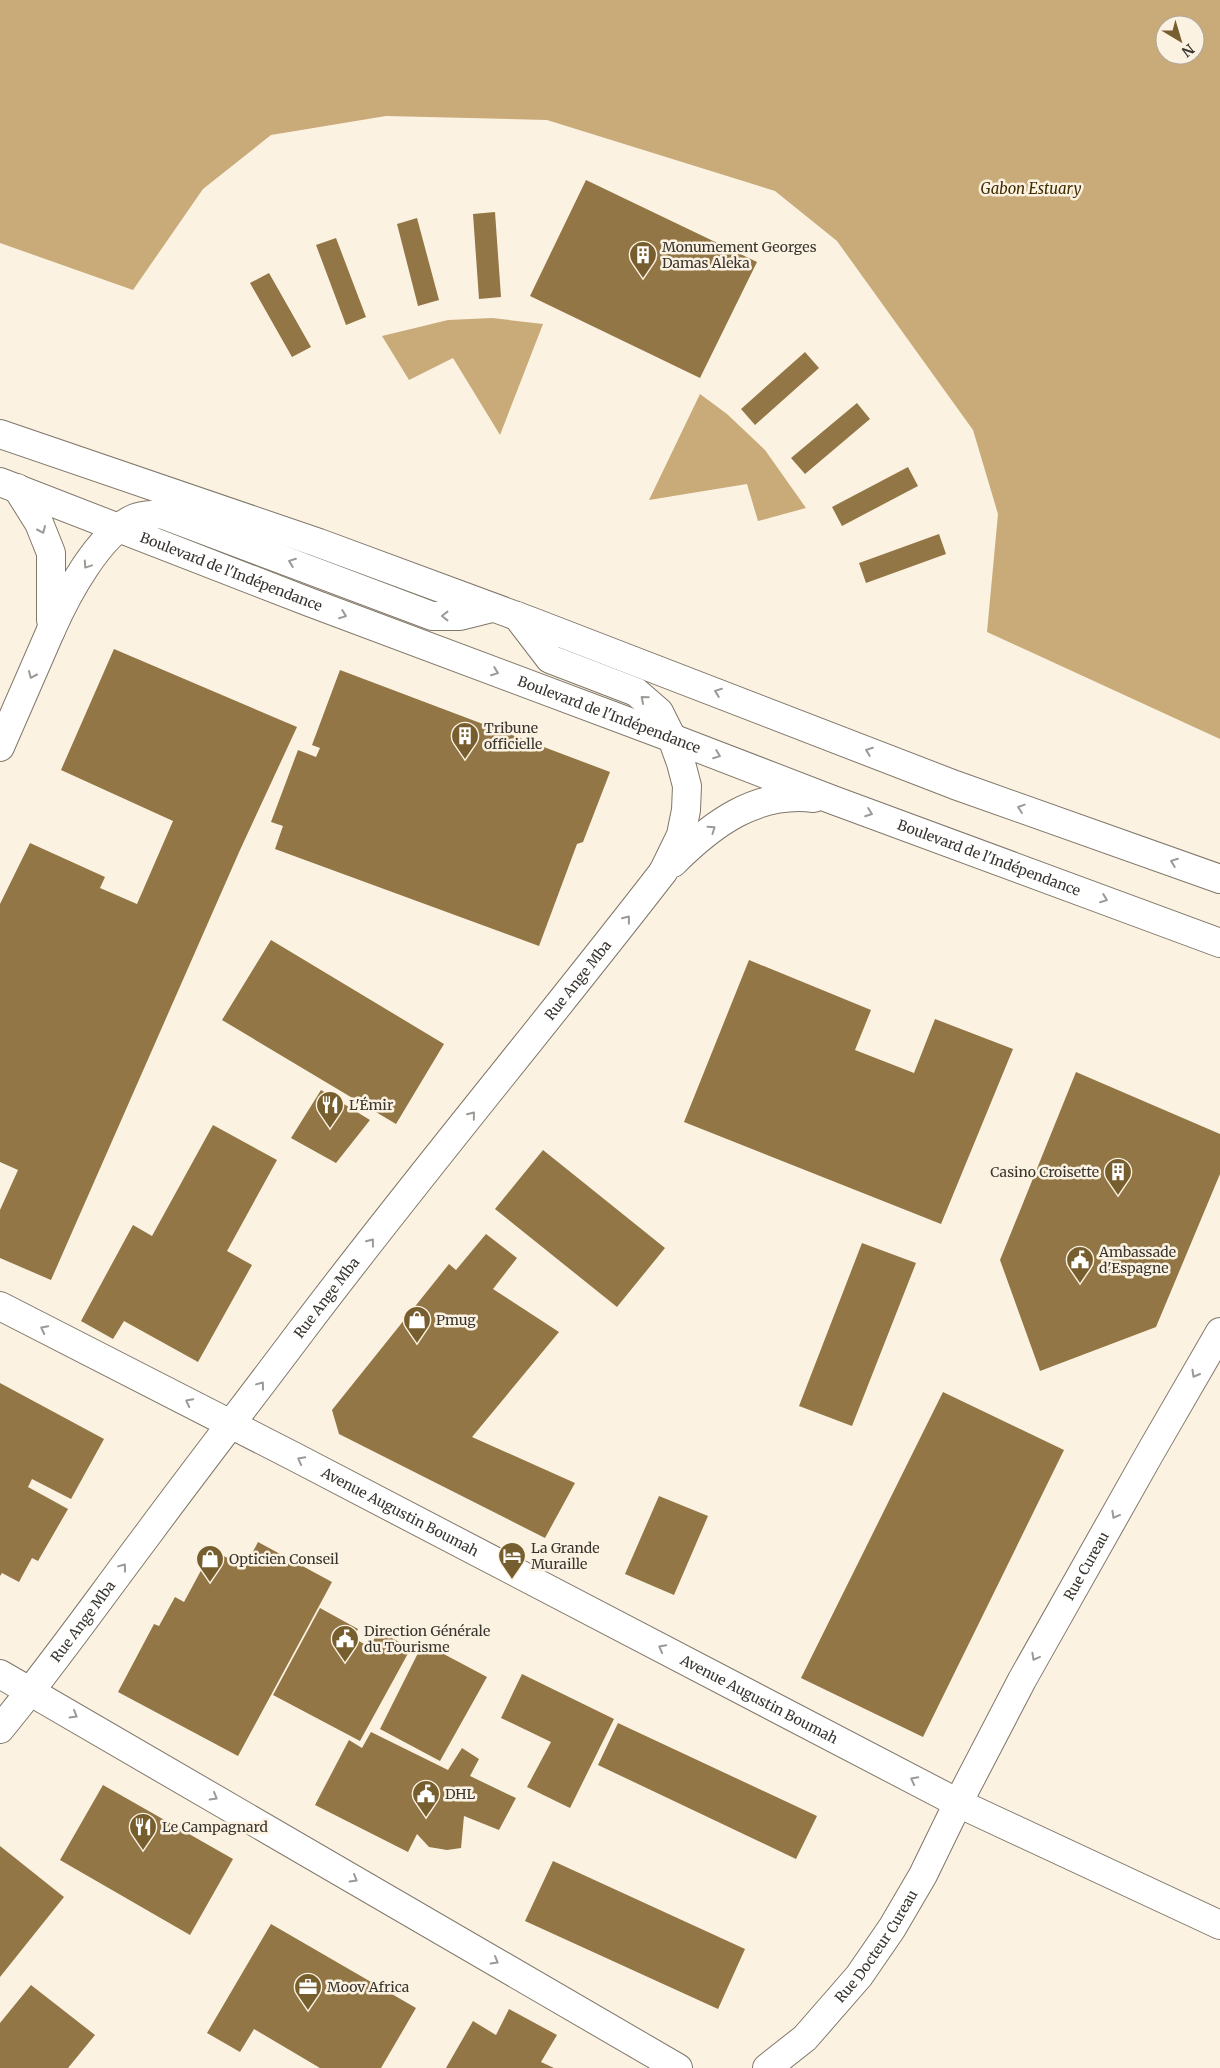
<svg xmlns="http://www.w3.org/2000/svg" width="1220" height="2068" font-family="Merriweather,serif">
<rect width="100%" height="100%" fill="#fcf2e2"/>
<!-- water -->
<path fill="#c9ab79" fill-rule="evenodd" d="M0,0H1220V739L987,632L998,514L973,430L837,241L775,191L547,120L386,116L271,135L203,189L133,290L0,243ZM1165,25H1195V55H1165Z
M492,318L543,324L500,435L453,358L409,380L382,336L448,320Z
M700,394L727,414L765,450L806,508L758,521L747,484L649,500Z"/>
<!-- building -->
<path fill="#927645" d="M586,180L757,262L700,378L530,296Z
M495,212L501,297L479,299L473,214Z
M417,218L439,300L418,306L397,224Z
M336,238L366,317L346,325L316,245Z
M269,273L311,347L292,357L250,283Z
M805,352L819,368L755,425L741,409Z
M857,403L870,419L805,474L791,458Z
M908,467L918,486L842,526L832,507Z
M939,534L946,554L866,583L859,563Z
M114,649L297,727L240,850L51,1280L0,1258V1210L18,1170L0,1162V904L30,843L105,877L100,888L137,904L173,821L61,770Z
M340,670L610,772L583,842L577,844L539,946L275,849L283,826L271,822L298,750L316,757L320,748L312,745Z
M271,940L444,1044L396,1124L222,1020Z
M749,960L871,1010L855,1050L914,1073L935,1019L1013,1049L941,1224L684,1122Z
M1076,1072L1220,1134V1174L1156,1327L1040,1371L1000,1260Z
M321,1090L370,1120L336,1163L291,1138Z
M213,1125L277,1160L227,1251L252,1265L198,1362L124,1321L113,1339L81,1321L133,1225L152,1236Z
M543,1150L665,1248L617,1307L495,1209Z
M486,1234L517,1258L493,1289L559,1332L472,1437L575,1483L545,1538L339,1434L332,1410L449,1264L456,1270Z
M862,1243L916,1263L852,1426L799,1406Z
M0,1383L104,1439L71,1499L32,1479L28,1487L68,1509L38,1561L32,1558L19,1582L2,1573L0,1576Z
M943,1392L1064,1450L923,1737L801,1678Z
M659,1496L708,1516L674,1595L625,1574Z
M258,1542L332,1582L238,1756L118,1692L154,1624L159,1626L175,1597L184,1602L212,1550L245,1567Z
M320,1608L358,1629L353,1638L370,1647L378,1631L411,1648L360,1741L273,1695Z
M423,1643L487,1677L440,1761L380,1729Z
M522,1674L614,1719L570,1808L527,1787L551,1742L501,1718Z
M618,1723L817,1816L796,1859L598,1765Z
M371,1732L448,1770L462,1748L479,1759L470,1776L516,1798L499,1830L464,1816L461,1848L447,1850L429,1847L417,1834L408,1852L315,1805L349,1740L362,1748Z
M103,1785L233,1859L190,1935L60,1860Z
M0,1846L64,1897L0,1977Z
M553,1861L745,1949L718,2009L525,1921Z
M271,1924L416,2008L381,2068H320L254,2029L240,2052L207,2033Z
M31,1985L95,2035L68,2068H0V2023Z
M509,2009L557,2035L541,2062L554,2068H446L473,2021L496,2035Z"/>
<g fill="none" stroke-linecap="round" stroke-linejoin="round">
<defs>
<g id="minor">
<path d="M0,747L51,630"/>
<path id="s1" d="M0,1306L295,1457L958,1803L1220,1925"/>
<path d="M0,1674L678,2068"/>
<path id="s2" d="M0,1729C52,1666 99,1599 148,1534C199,1465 251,1398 302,1330C419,1175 544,1026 663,872"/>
<path id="s3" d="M767,2068L805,2038L859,1976L892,1928L923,1875L958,1803L1022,1680L1150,1453L1220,1332"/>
</g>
<g id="primary">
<path d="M0,434L319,543L530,621L955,785L1220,879"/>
<path id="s4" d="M0,482L309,602L672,738L833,800L1220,943"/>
<path d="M17,488L39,523L51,553V620"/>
<path d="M517,616L550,659L636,692L659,712L672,738L681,763L687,786L686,810L681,835L663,872"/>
<path d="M51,630C66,596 99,533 135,518C142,515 153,515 161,514L432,616H460L492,608"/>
<path d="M673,863C712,824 756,791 814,798"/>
</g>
</defs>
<!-- minor casing -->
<use href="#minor" stroke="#7f7769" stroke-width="30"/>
<!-- primary casing -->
<use href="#primary" stroke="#7f7769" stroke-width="30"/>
<!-- minor -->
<use href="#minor" stroke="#fff" stroke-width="28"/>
<!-- primary -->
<use href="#primary" stroke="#fff" stroke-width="28"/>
</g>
<!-- one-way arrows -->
<defs><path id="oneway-chevron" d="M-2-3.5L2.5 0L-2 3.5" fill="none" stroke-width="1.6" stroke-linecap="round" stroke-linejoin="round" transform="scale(1.25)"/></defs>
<g stroke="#9c9a96">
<use href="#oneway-chevron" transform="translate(42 530) rotate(66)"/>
<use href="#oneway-chevron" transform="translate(292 562) rotate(-159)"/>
<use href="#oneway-chevron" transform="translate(87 565) rotate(124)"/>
<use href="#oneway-chevron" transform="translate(343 615) rotate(21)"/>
<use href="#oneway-chevron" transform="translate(445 616) rotate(-180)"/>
<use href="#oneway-chevron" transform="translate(495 672) rotate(21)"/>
<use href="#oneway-chevron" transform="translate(32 675) rotate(114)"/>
<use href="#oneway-chevron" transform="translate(718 692) rotate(-159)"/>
<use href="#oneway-chevron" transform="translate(644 699) rotate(-140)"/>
<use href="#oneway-chevron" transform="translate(869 751) rotate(-159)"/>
<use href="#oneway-chevron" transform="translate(717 755) rotate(21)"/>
<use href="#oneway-chevron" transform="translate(1021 808) rotate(-161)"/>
<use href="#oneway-chevron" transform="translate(869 813) rotate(20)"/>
<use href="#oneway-chevron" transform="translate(712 829) rotate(-35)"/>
<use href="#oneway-chevron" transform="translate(1174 862) rotate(-159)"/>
<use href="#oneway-chevron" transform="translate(1104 899) rotate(21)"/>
<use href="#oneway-chevron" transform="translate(627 919) rotate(-52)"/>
<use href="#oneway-chevron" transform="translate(472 1115) rotate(-51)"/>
<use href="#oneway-chevron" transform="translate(371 1242) rotate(-52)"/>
<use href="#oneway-chevron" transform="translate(44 1329) rotate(-153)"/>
<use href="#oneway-chevron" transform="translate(1195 1374) rotate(120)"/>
<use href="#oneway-chevron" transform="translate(261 1385) rotate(-53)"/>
<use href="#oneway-chevron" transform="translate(189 1402) rotate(-153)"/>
<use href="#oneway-chevron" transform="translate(301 1460) rotate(-152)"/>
<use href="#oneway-chevron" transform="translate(1115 1515) rotate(119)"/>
<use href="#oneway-chevron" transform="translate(123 1567) rotate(-53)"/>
<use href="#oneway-chevron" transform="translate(662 1648) rotate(-152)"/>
<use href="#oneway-chevron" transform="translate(1035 1657) rotate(119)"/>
<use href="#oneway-chevron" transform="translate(74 1715) rotate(30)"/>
<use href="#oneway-chevron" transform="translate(914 1780) rotate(-152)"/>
<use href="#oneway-chevron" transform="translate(214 1797) rotate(30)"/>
<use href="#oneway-chevron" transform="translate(354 1879) rotate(30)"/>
<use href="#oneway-chevron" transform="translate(495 1961) rotate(30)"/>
</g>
<!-- icons -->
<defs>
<symbol id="building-pin" viewBox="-11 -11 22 30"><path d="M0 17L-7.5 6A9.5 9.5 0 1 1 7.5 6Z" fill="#775e2f" stroke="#fcf2e2"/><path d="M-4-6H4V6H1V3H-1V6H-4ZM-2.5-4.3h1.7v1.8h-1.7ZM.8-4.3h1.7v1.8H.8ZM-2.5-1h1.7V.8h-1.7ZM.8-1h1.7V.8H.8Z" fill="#fff"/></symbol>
<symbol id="restaurant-pin" viewBox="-11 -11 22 30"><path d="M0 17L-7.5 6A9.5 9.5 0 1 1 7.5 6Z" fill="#775e2f" stroke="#fcf2e2"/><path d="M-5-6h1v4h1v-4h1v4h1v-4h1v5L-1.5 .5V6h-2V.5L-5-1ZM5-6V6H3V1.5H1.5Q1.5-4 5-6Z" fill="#fff"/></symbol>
<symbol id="civic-pin" viewBox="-11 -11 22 30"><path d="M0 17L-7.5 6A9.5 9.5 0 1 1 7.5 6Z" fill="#775e2f" stroke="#fcf2e2"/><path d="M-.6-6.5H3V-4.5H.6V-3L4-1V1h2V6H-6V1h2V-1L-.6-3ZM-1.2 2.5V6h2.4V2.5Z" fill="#fff"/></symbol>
<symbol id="shop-pin" viewBox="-11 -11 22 30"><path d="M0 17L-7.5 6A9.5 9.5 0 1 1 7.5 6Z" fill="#775e2f" stroke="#fcf2e2"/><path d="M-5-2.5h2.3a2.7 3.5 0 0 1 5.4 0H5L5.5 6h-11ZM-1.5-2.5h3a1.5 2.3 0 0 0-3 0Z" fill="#fff"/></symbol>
<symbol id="hotel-pin" viewBox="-11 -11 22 30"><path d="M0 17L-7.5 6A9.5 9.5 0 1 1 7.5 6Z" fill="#775e2f" stroke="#fcf2e2"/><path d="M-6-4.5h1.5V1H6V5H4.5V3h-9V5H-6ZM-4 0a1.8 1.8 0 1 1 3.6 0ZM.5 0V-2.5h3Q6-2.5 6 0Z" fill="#fff"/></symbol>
<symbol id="office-pin" viewBox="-11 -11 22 30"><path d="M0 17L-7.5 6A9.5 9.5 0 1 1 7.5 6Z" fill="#775e2f" stroke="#fcf2e2"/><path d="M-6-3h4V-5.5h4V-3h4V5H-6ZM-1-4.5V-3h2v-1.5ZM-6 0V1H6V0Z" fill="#fff"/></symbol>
</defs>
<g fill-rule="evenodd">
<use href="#building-pin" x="627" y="239" width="32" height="43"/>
<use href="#building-pin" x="449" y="720" width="32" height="43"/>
<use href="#restaurant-pin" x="314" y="1089" width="32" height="43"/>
<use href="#building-pin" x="1102" y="1156" width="32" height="43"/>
<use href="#civic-pin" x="1064" y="1244" width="32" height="43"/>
<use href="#shop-pin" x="401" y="1304" width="32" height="43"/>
<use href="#hotel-pin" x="496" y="1540" width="32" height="43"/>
<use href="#shop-pin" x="194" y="1543" width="32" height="43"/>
<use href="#civic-pin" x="329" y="1623" width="32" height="43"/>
<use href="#civic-pin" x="410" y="1778" width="32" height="43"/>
<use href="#restaurant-pin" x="127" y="1811" width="32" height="43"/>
<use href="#office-pin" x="292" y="1971" width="32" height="43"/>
</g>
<g text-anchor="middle" stroke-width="5" stroke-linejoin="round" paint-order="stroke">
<!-- poi labels -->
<g font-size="14" fill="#38342e" stroke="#fcf2e2" text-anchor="start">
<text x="662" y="252">Monumement Georges<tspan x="662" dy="16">Damas Aleka</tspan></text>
<text x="484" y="733">Tribune<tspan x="484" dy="16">officielle</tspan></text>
<text x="349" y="1110">L'Émir</text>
<text x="1099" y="1177" text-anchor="end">Casino Croisette</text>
<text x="1099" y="1257">Ambassade<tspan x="1099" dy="16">d'Espagne</tspan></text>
<text x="436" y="1325">Pmug</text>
<text x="531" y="1553">La Grande<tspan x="531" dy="16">Muraille</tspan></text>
<text x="229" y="1564">Opticien Conseil</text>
<text x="364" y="1636">Direction Générale<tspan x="364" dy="16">du Tourisme</tspan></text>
<text x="445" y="1799">DHL</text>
<text x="162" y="1832">Le Campagnard</text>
<text x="327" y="1992">Moov Africa</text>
</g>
<!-- street labels -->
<g font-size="14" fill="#38342e" stroke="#fcf2e2">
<text dy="5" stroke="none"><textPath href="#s4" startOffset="248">Boulevard de l'Indépendance</textPath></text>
<text dy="5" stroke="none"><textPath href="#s4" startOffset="652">Boulevard de l'Indépendance</textPath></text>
<text dy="5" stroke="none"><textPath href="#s4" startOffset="1058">Boulevard de l'Indépendance</textPath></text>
<text dy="5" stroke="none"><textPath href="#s2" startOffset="946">Rue Ange Mba</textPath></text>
<text dy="5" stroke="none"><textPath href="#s2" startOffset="541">Rue Ange Mba</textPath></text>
<text dy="5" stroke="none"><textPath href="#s1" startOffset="450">Avenue Augustin Boumah</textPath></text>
<text dy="5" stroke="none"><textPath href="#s3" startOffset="600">Rue Cureau</textPath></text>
<text dy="5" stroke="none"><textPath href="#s2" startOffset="136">Rue Ange Mba</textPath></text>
<text dy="5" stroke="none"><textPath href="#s1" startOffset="855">Avenue Augustin Boumah</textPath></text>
<text dy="5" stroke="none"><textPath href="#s3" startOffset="165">Rue Docteur Cureau</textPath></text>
</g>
<!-- water labels -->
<g font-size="15" font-style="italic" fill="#402c01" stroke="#fcf2e2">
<text x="1031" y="194">Gabon Estuary</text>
</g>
</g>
<!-- north arrow -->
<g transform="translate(1180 40) rotate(142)"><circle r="24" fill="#fcf2e2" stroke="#aea69a"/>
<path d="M0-4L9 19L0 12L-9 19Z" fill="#775e2f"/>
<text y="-8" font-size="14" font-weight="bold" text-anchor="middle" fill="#38342e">N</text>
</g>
</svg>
